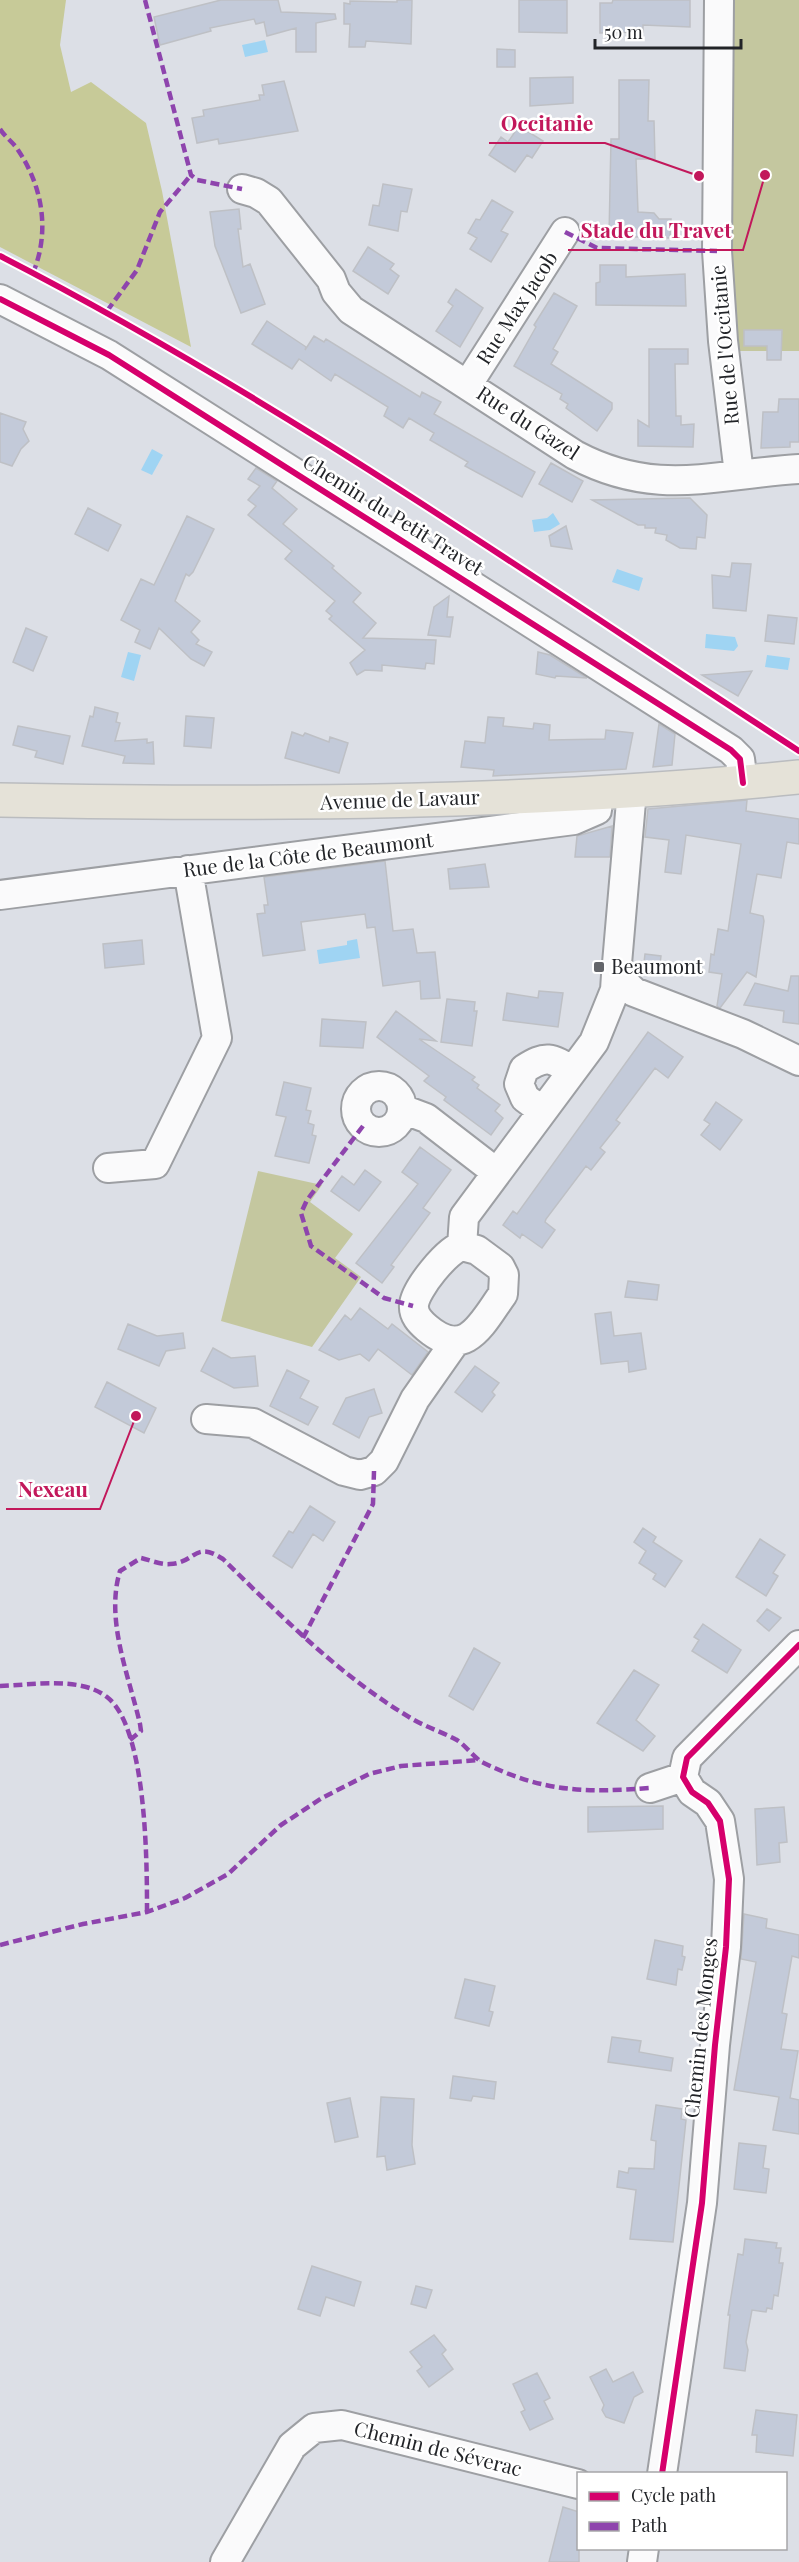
<svg xmlns="http://www.w3.org/2000/svg" width="799" height="2562" font-family="'Playfair Display',serif">
<rect width="100%" height="100%" fill="#dcdfe6"/>
<!-- green -->
<path fill="#c4c79f" d="M731,0H799V351H730Z
M258,1171L322,1185L310,1202L353,1234L335,1258L361,1277L312,1347L221,1321Z"/>
<!-- forest -->
<path fill="#c7ca98" d="M0,0H66L60,45L71,92L91,82L146,123L162,191L191,347L0,247Z"/>
<!-- water -->
<path fill="#9fd4f3" d="M265,40L268,52L245,57L242,45Z
M152,449L163,455L152,475L141,470Z
M553,513L560,524L550,530L534,532L532,520L547,518Z
M617,569L643,578L639,591L612,582Z
M706,634L735,637L738,646L734,651L705,648Z
M128,652L141,655L134,681L121,677Z
M767,655L790,658L788,670L765,667Z
M357,939L360,958L319,964L317,950L347,945V941Z"/>
<!-- building -->
<path fill="#c3cad9" stroke="#bec0c5" stroke-width="1.5" d="M221,0H278L281,12L335,14L336,19L316,23V52H296V28L267,36L264,22L256,24L254,19L210,28L211,31L160,45L154,17Z
M397,0H412L411,44L366,41L365,47H349L350,24H344V3L350,4V1L397,2Z
M519,0H567V33L519,32Z
M613,0H690V27L643,25V32L600,33V3H612Z
M497,49L515,50V67H497Z
M573,77V103L530,106V78Z
M619,80H649L648,121H654L655,159H636L638,212L654,213L659,219H671L670,238L609,236L611,139H619Z
M284,81L298,131L219,144L218,139L197,143L192,118L204,116L203,110L260,100L259,95H264L262,85Z
M519,126L543,141L532,158L527,155L515,172L489,155L501,137L508,142Z
M383,184L412,189L407,212L401,211L398,231L369,225L373,205L379,206Z
M492,200L513,212L501,231L508,234L491,262L470,249L477,238L468,233L476,219L480,220Z
M239,209L241,229H238L243,267L250,264L265,304L241,313L215,246L210,212Z
M368,247L394,264L390,269L399,276L388,294L353,271Z
M600,265H626V277L685,274L686,306L596,305V283L600,282Z
M456,289L483,308L460,347L436,331L453,306L448,302Z
M554,293L577,306L553,349L558,352L551,364L612,403V409L597,431L566,408L568,404L560,399L562,394L514,366L536,327L534,325Z
M267,321L306,347L305,350L314,336L324,342L326,339L420,397L422,392L441,402L434,414L535,472L522,497L465,466L468,462L430,440L434,433L409,418L403,428L384,416L388,407L335,374L331,381L299,359L292,369L252,344Z
M744,330H782L781,360H767V346H744Z
M649,349H688V364H675L676,416H681V425L694,424L693,447L638,446V420L649,427Z
M779,399H799V442H790V447L761,448L763,412H778Z
M0,413L26,422L23,429L29,441L21,449L12,466L0,462Z
M551,463L583,481L572,502L539,484Z
M256,468L277,481L272,488L297,509L283,524L334,566L332,568L361,593L353,602L376,623L363,638L436,640L434,664L426,663L425,669L382,665V671L365,670L357,675L350,663L365,650L329,619L332,616L326,611L335,601L285,559L292,551L248,515L256,506L248,500L260,486L248,479Z
M690,498L707,515L705,538L697,537L696,549L680,548L666,540L667,535L655,533L656,528H645V525H638L592,500Z
M88,508L121,525L108,551L75,534Z
M187,516L214,529L193,572L189,576L186,574L175,601L200,621L191,632L199,640L196,644L212,652L204,666L191,659L159,628L150,649L135,642L140,630L121,620L141,579L154,585Z
M566,526L572,549L551,546L549,536Z
M732,563L751,564L746,611L713,608L712,575L730,577Z
M449,596L447,617H453L450,637L428,635L434,607Z
M768,615L797,618L794,644L765,641Z
M26,628L47,637L33,671L13,662Z
M538,652L550,655L587,678L556,676L555,678L536,674Z
M752,671L738,696L702,675Z
M95,707L118,713L116,722L120,723L115,741L147,739V743L153,742L154,764L123,763L125,756L82,746L90,716L93,717Z
M186,716L214,718L211,748L184,746Z
M488,717L504,718L503,726L533,729L534,723L550,725L549,740L605,739L606,730L633,733L626,769L493,776L494,770L461,767L465,741L485,743Z
M659,724L675,734L672,765L653,767Z
M18,726L70,736L63,764L35,757L37,751L13,745Z
M292,732L303,736L305,733L329,742L330,737L348,743L339,773L285,758Z
M747,800L746,811L799,819V844L787,842L781,878L757,874L750,913L763,916L764,921L756,977L747,972L720,1008L717,1006L722,974L709,972L711,954L714,955L718,929L728,931L741,844L686,835L681,874L665,872L669,840L645,837L648,809Z
M612,826L610,857H575L577,836Z
M385,861L393,931L413,929L417,953L435,952L440,998L421,999L420,981L383,986L375,927L367,928L365,914L301,922L305,950L263,956L257,914L265,913L264,905H268L264,877Z
M485,864L489,887L450,889L448,869Z
M142,940L144,964L105,968L103,944Z
M645,954L661,956L659,972L643,970Z
M791,976H799V1024L783,1022L784,1011L744,1005L755,983L788,991Z
M539,991L563,993L558,1027L503,1020L507,993L538,998Z
M447,999L475,1002L474,1011H477L472,1046L441,1042Z
M396,1011L436,1041L419,1039L475,1077L472,1080L479,1085L477,1088L500,1105L495,1111L503,1118L491,1135L444,1100L446,1097L424,1081L429,1076L377,1037Z
M322,1019L366,1022L363,1048L320,1046Z
M648,1032L683,1057L668,1078L655,1068L616,1120L620,1123L600,1148L605,1152L591,1170L586,1166L546,1219L545,1222L555,1230L542,1248L522,1234L520,1238L503,1225L513,1211L517,1214Z
M284,1082L311,1088L306,1110L311,1111L308,1123L314,1125L312,1135L316,1136L309,1163L275,1156L286,1117L276,1115Z
M716,1102L742,1120L720,1150L701,1135L710,1124L704,1120Z
M420,1147L451,1170L423,1208L430,1213L391,1265L394,1267L382,1283L356,1263L418,1184L402,1172Z
M365,1170L381,1182L359,1211L331,1191L342,1176L354,1185Z
M628,1281L659,1285L657,1300L625,1297Z
M360,1308L388,1329L392,1324L428,1352L412,1375L378,1349L369,1361L360,1354L339,1360L319,1350L345,1315L351,1320Z
M611,1312L614,1336L641,1333L646,1369L629,1372L628,1361L601,1364L595,1314Z
M128,1324L157,1336L183,1333L185,1348L166,1351L159,1366L118,1349Z
M213,1348L231,1358L255,1356L258,1386L234,1388L201,1371Z
M475,1366L499,1383L492,1392L495,1395L482,1412L455,1392Z
M287,1370L309,1381L300,1398L318,1407L308,1425L270,1406Z
M107,1382L156,1408L144,1433L95,1407Z
M374,1389L382,1413L369,1417L359,1438L333,1424L346,1398Z
M310,1506L335,1522L323,1541L313,1534L292,1568L273,1556L289,1531L293,1533Z
M643,1528L656,1537L653,1542L682,1561L665,1587L653,1579L656,1574L639,1563L646,1551L634,1542Z
M760,1539L785,1555L773,1573L778,1576L766,1596L736,1577Z
M767,1609L781,1618L769,1631L757,1621Z
M703,1624L741,1650L727,1673L692,1651L699,1640L694,1637Z
M474,1648L500,1663L473,1710L449,1696Z
M634,1670L659,1685L636,1720L655,1736L643,1751L597,1723Z
M663,1806V1829L588,1832V1807Z
M784,1807L787,1842L779,1843L780,1862L757,1865L755,1809Z
M744,1914L767,1919L766,1928L799,1935V1958L792,1956L782,2013L787,2014L781,2049L798,2051L790,2098L799,2100V2134L773,2130L779,2097L734,2090L756,1962L741,1959Z
M655,1940L683,1946L682,1956L685,1957L682,1970L678,1969L676,1985L647,1979Z
M465,1979L495,1986L489,2011L493,2012L489,2026L455,2018Z
M612,2037L641,2041L639,2052L673,2058L671,2071L608,2062Z
M453,2076L496,2082L494,2099L473,2096L471,2101L450,2098Z
M381,2097L414,2099L412,2145L415,2164L387,2170L385,2156L377,2157Z
M350,2098L358,2137L335,2142L327,2103Z
M656,2105L682,2109L681,2119L686,2120L673,2242L630,2239L636,2190L617,2187L619,2171L628,2173L629,2168L654,2169L656,2141L651,2140Z
M739,2143L766,2146L763,2168L769,2169L766,2193L734,2189Z
M745,2239L777,2243L776,2248H781L779,2263H783L778,2296L774,2295L772,2309L767,2308L766,2312L752,2310L746,2342L748,2350L745,2371L724,2368L730,2315H728L738,2254L743,2255Z
M312,2266L361,2282L354,2306L326,2297L320,2316L298,2309Z
M416,2286L432,2290L426,2308L411,2304Z
M434,2335L446,2350L442,2354L453,2369L429,2387L417,2371L422,2367L410,2352Z
M606,2369L613,2382L633,2372L643,2392L634,2397L624,2423L606,2417L602,2410L604,2405L590,2377Z
M537,2373L550,2398L544,2401L553,2419L530,2430L521,2412L525,2410L513,2384Z
M756,2410L797,2415L793,2456L756,2452L757,2435H752Z
M563,2507L579,2512V2562H549Z"/>
<g fill="none" stroke-linecap="round" stroke-linejoin="round">
<defs>
<path id="minor" d="M719,0L717,251L723,341L739,474
M242,189L256,193L269,201L331,279L336,292L351,310L575,455C656,498 714,474 799,469
M0,299L109,355L731,750L740,759L743,783
M468,384L565,232
M632,790L616,975L634,992L743,1034L799,1061
M0,895L574,820L597,810L598,793
M356 1109a23 23 0 1 1 46 0a23 23 0 1 1-46 0Z
M402,1109L426,1118L496,1172
M541,1110L525,1098L519,1084L524,1069C546,1055 551,1057 572,1071
M108,1168L155,1164L217,1038L188,870
M462,1246L464,1217L594,1042L615,990L616,975
M462,1246L477,1250L500,1267L504,1275L503,1294C482,1323 466,1361 427,1328C420,1322 413,1315 414,1305C415,1289 448,1249 462,1246Z
M206,1419L253,1423L344,1471L360,1475L374,1471L384,1461L415,1399L455,1342
M650,1788L683,1777
M662,2474L702,2203L715,2045L726,1947L729,1879L720,1821L708,1803L692,1792L683,1777L687,1758L799,1645
M225,2562L292,2446L314,2428L342,2425L578,2484
M642,2562L644,2548"/>
<path id="major" d="M0,800C266,805 534,804 799,777"/>
</defs>
<!-- minor casing -->
<use href="#minor" stroke="#9d9fa3" stroke-width="32"/>
<!-- major casing -->
<use href="#major" stroke="#babcbf" stroke-width="36"/>
<!-- minor -->
<use href="#minor" stroke="#fafafb" stroke-width="28"/>
<!-- major -->
<use href="#major" stroke="#e5e2d8" stroke-width="33"/>
<!-- quiet -->
<path stroke="#8e44ad" stroke-width="4.5" stroke-dasharray="9 4.5" stroke-linecap="butt" d="M145,0L191,175L197,180L242,189
M0,129C5,137 13,142 18,150C43,187 50,232 33,273
M565,232L597,248L717,251
M107,311L137,270L160,212L191,175
M363,1126L307,1200L301,1213L311,1246L384,1298L413,1306
M303,1638L373,1504L374,1471
M0,1686C32,1685 80,1676 107,1697C147,1728 147,1864 147,1912
M130,1740L141,1731L140,1724C129,1676 105,1620 120,1571L141,1558C150,1560 161,1565 170,1564C196,1563 194,1540 223,1559C281,1616 339,1675 409,1717C423,1726 440,1731 455,1739C465,1744 472,1756 482,1762C542,1792 585,1793 650,1788
M0,1945L83,1924L147,1912L185,1898L228,1874L281,1825L322,1798L369,1774L401,1766L480,1760"/>
<defs>
<path id="cycleway" d="M0,256C279,399 537,581 799,751
M0,299L109,355L731,750L740,759L743,783
M662,2474L702,2203L715,2045L726,1947L729,1879L720,1821L708,1803L692,1792L683,1777L687,1758L799,1645"/>
</defs>
<!-- cycleway casing -->
<use href="#cycleway" stroke="#fff" stroke-width="10"/>
<!-- cycleway -->
<use href="#cycleway" stroke="#d6006c" stroke-width="6"/>
</g>
<!-- markers -->
<rect fill="#63656a" stroke="#fff" stroke-width="2" x="593" y="961" width="12" height="12" rx="3"/>
<g text-anchor="middle" stroke-width="5" stroke-linejoin="round" paint-order="stroke">
<!-- street labels -->
<g font-size="20" fill="#222428" stroke="#fff">
<text transform="translate(517 308) rotate(-57)" y="7">Rue Max Jacob</text>
<text transform="translate(725 345) rotate(-95)" y="7">Rue de l'Occitanie</text>
<text transform="translate(528 423) rotate(33)" y="7">Rue du Gazel</text>
<text transform="translate(393 515) rotate(32)" y="7">Chemin du Petit Travet</text>
<text transform="translate(400 800) rotate(-2)" y="7">Avenue de Lavaur</text>
<text transform="translate(308 855) rotate(-7)" y="7">Rue de la Côte de Beaumont</text>
<text transform="translate(701 2028) rotate(-84)" y="7">Chemin des Monges</text>
<text transform="translate(438 2449) rotate(14)" y="7">Chemin de Séverac</text>
</g>
<!-- poi labels -->
<g font-size="20" fill="#222428" stroke="#fff" text-anchor="start">
<text x="611" y="974">Beaumont</text>
</g>
</g>
<!-- callouts -->
<path fill="none" stroke="#c2185b" stroke-width="2" d="M699 176L605 143H489M765 175L743 250H568M136 1416L100 1509H6"/>
<g fill="#c2185b" stroke="#fff" stroke-width="2">
<circle cx="699" cy="176" r="6"/>
<circle cx="765" cy="175" r="6"/>
<circle cx="136" cy="1416" r="6"/>
</g>
<g font-size="21" text-anchor="middle" font-weight="bold" fill="#c2185b" stroke="#fff" stroke-width="5" stroke-linejoin="round" paint-order="stroke">
<text x="547" y="131">Occitanie</text>
<text x="656" y="238">Stade du Travet</text>
<text x="53" y="1497">Nexeau</text>
</g>
<!-- legend -->
<rect x="577" y="2472" width="210" height="78" fill="#ffffff" stroke="#a7a7a9" stroke-width="1.5"/>
<rect x="589" y="2492" width="30" height="9" fill="#d6006c" stroke="#a7a7a9" stroke-width="1.5"/>
<text x="631" y="2502" font-size="18" fill="#222428">Cycle path</text>
<rect x="589" y="2522" width="30" height="9" fill="#8e44ad" stroke="#a7a7a9" stroke-width="1.5"/>
<text x="631" y="2532" font-size="18" fill="#222428">Path</text>
<!-- scale -->
<path d="M595 39v9h146v-9" fill="none" stroke="#222428" stroke-width="3"/>
<text x="604" y="39" font-size="18" fill="#222428" stroke="#ffffff" stroke-width="4.5" paint-order="stroke">50 m</text>
</svg>
